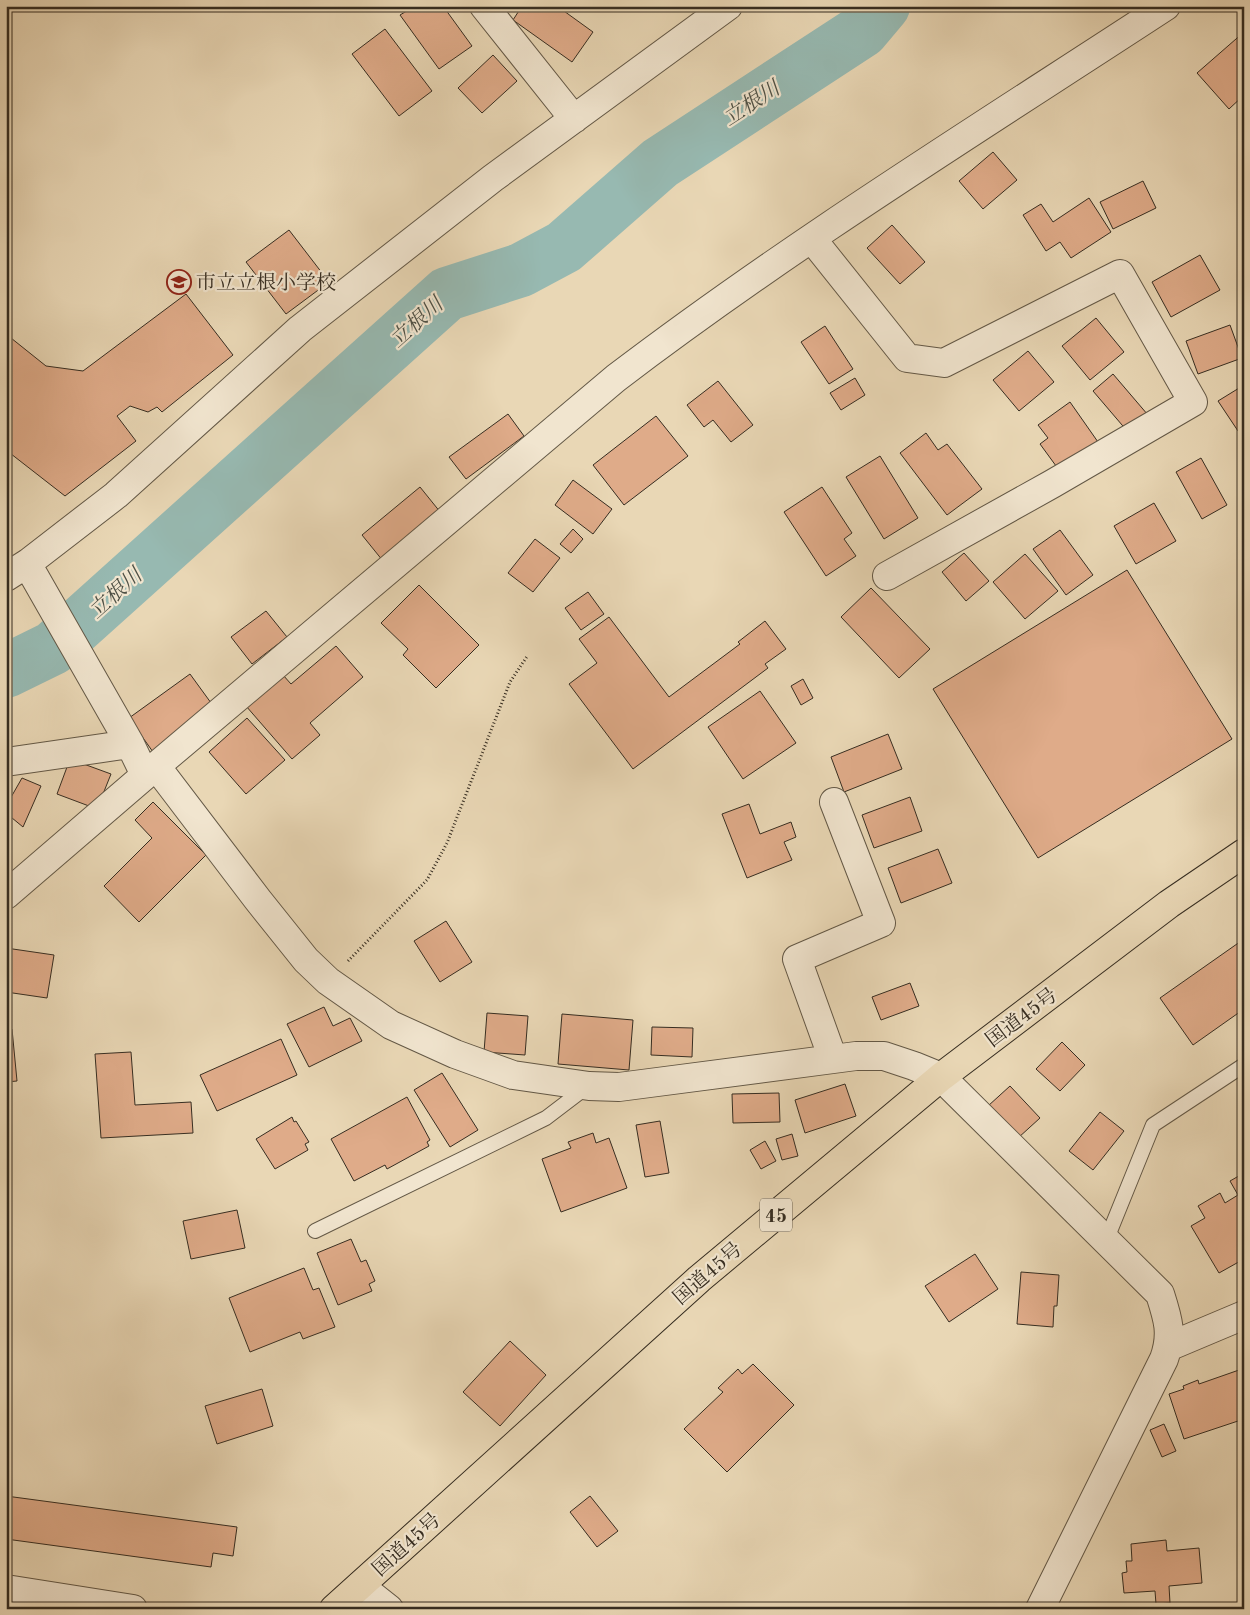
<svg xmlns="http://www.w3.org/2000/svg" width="1250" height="1615" font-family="'Old Standard TT','Noto Serif JP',serif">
<rect width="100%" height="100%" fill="#e9d7b5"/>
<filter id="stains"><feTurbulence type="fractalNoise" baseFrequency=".004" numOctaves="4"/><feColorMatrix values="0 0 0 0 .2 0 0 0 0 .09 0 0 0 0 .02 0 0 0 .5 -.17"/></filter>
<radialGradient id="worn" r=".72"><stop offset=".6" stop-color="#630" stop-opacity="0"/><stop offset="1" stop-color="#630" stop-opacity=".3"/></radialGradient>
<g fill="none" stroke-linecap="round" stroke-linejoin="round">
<!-- river -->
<path stroke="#97b9b1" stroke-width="54" d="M6,671L53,648L447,294L521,270L564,247L660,163L862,31L883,6"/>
</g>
<!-- building -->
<path fill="#dfab89" stroke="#362d21" d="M408,6H443L472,46L439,69L400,15L410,9Z
M522,6H557L593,32L572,62L513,20Z
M385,29L432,91L399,116L352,54Z
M1244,32V95L1229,109L1197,73Z
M493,55L517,81L482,113L458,88Z
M993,152L1017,180L983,209L959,181Z
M1143,181L1156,208L1113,229L1100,202Z
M1089,198L1111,232L1071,258L1060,242L1046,251L1023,215L1041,204L1053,222Z
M892,225L925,262L900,284L867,248Z
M289,230L329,282L286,314L246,262Z
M1200,255L1220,290L1171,317L1152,282Z
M186,294L233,355L162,412L157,407L148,412L130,406L117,416L136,441L65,496L6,450V334L46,366L83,371Z
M1096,318L1124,352L1090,380L1062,346Z
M1230,325L1242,358L1198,374L1186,341Z
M825,326L853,369L829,384L801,342Z
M1028,351L1054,382L1019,411L993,380Z
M1113,374L1148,415L1128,432L1093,391Z
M855,378L865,395L841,410L830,393Z
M718,381L753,425L731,442L713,420L704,427L687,405Z
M1244,385V428L1238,431L1218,401Z
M1070,402L1098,442L1059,470L1040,444L1048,438L1038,425Z
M508,414L524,436L466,479L449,457Z
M656,416L688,456L624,505L593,465Z
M926,433L938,450L947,444L982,489L947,515L900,453Z
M880,456L918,518L884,539L846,477Z
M1201,458L1227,505L1202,519L1176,472Z
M573,480L612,509L593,534L555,505Z
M420,487L441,513L383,561L362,535Z
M822,487L852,533L844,539L856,556L826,576L784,512Z
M1154,503L1176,541L1136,564L1114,526Z
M573,529L583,539L571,553L560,544Z
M1060,530L1093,575L1066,595L1033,549Z
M535,539L560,558L533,592L508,573Z
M964,553L989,581L966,601L942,572Z
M1025,554L1058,591L1025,619L993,582Z
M1127,570L1232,739L1038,858L933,689Z
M419,585L479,645L436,688L403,655L408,649L381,623Z
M871,588L930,649L899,678L841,617Z
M588,592L604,614L581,630L565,608Z
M266,611L287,637L252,664L231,637Z
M609,617L669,697L740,644L738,642L765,621L786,649L765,664L768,668L633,769L569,684L597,663L579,639Z
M336,646L363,677L310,723L320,735L292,759L246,706L283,675L291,684Z
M190,674L214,707L153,752L129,718Z
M803,679L813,698L801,705L791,686Z
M760,691L796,743L743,779L708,727Z
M247,718L285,760L246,794L209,752Z
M888,734L902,769L844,792L831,757Z
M70,759L111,774L97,809L57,794Z
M22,778L41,786L23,827L6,813V806Z
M910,797L922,831L874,848L862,815Z
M153,802L206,855L139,922L104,886L152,838L135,820Z
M749,804L760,834L791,822L796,837L784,842L792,860L747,878L722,814Z
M938,849L952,883L901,903L888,868Z
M6,861L11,862L9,879L6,878Z
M446,921L472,962L440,982L414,941Z
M1244,939V1009L1193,1045L1160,998Z
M6,948L54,955L47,998L6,992Z
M910,983L919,1006L881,1020L872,997Z
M324,1007L333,1026L350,1018L362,1041L309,1067L287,1024Z
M487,1013L528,1016L525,1055L484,1052Z
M562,1014L633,1020L629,1070L558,1064Z
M652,1027L693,1028L692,1057L651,1055Z
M6,1029H12L17,1081L6,1082Z
M281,1039L297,1075L217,1111L200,1075Z
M1062,1042L1085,1065L1060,1091L1036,1069Z
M131,1052L135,1105L191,1102L193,1133L101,1138L95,1054Z
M442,1073L478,1130L450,1147L414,1090Z
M845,1084L856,1116L805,1133L795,1100Z
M1010,1086L1040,1118L1018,1138L988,1106Z
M779,1093L780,1122L733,1123L732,1094Z
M407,1097L430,1140L427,1142L429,1146L387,1169L385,1165L354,1181L331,1139Z
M1100,1112L1124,1131L1093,1170L1069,1151Z
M292,1117L294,1122L296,1121L309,1142L305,1144L308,1150L275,1169L256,1139Z
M660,1121L669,1173L645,1177L636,1125Z
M593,1133L596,1143L609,1138L627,1188L561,1212L542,1159L571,1148L568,1142Z
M792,1134L798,1156L782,1160L776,1139Z
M765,1141L776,1161L761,1169L750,1150Z
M1244,1173V1259L1219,1273L1191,1226L1205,1218L1198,1206L1220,1193L1225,1203L1238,1195L1230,1181Z
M237,1210L245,1248L191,1259L183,1221Z
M351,1239L361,1262L366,1260L375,1281L369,1284L372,1291L338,1305L317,1253Z
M975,1254L998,1289L949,1322L925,1286Z
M304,1268L313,1290L319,1288L335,1327L303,1339L300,1332L250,1352L229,1298Z
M1021,1272L1059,1275L1057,1306H1054L1053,1327L1017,1324Z
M510,1341L546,1375L500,1426L463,1392Z
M753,1364L794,1405L727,1472L684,1429L723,1392L718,1388L738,1369L742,1374Z
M1239,1370L1244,1385V1419L1184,1439L1169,1394L1184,1389L1183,1386L1198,1380L1199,1384Z
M262,1389L273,1426L217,1444L205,1406Z
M1164,1424L1176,1451L1162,1457L1150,1430Z
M6,1496L237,1527L233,1556L213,1553L211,1567L6,1539Z
M590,1496L618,1531L597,1547L570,1512Z
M1166,1540L1167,1551L1199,1548L1202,1583L1169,1586L1170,1603L1156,1604L1155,1591L1124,1593L1122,1573L1127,1572L1126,1561H1132L1131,1544Z"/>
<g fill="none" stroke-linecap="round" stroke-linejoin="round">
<defs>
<path id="lane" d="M315,1231L546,1118L588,1086
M1106,1241L1153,1125L1244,1065"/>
<path id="street" d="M484,6L574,119
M812,239L907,358L944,363L1120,274L1193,402L1052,484L887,576
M28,563L33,574L130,744L145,775
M6,577L28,563L116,495L300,329L493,178L728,6
M6,762L130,744
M156,766L258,900L306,960L328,981L391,1025L455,1054L513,1075L589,1086L619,1087L856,1056H884L914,1066L941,1077L1160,1294C1168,1319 1173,1334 1164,1359L1040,1609
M6,895L156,766L616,378C792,244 981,127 1166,6
M833,1059L797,959L881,923L834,802
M1168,1347L1244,1315
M360,1586L389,1609
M6,1589L133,1609"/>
<path id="highway" d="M334,1609L699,1279L892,1118L941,1077L1169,904L1244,853"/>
</defs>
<!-- lane casing -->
<use href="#lane" stroke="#635846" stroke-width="16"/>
<!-- street casing -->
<use href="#street" stroke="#635846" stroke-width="30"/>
<!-- highway casing -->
<use href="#highway" stroke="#362d21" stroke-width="30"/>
<!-- path -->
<path stroke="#362d21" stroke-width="3" stroke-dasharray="1 2.5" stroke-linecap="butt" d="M348,961L427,880L447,843L510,682L528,655"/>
<!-- lane -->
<use href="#lane" stroke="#f1e5cf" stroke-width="14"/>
<!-- street -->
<use href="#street" stroke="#f1e5cf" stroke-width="28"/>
<!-- highway -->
<use href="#highway" stroke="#e9d7b5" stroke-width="28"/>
</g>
<!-- icons -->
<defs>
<symbol id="school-ring" viewBox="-11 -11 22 22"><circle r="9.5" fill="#f1e5cf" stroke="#8f2418" stroke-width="1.5"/><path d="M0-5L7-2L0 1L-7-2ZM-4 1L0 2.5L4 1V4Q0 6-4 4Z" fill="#8f2418"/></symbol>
</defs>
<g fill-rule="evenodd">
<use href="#school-ring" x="165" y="268" width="28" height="28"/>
</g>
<g text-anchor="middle" stroke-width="4.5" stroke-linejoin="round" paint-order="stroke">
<!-- shield labels -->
<rect fill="#f1e5cf" stroke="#6e6455" stroke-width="1" x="760" y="1198.5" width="32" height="33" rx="4"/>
<g font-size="19" font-weight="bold" fill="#362d21">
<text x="776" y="1222">45</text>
</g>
<!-- poi labels -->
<g font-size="20" fill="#362d21" stroke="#f1e5cf" text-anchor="start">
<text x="196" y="289">市立立根小学校</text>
</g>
<!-- street labels -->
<g font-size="20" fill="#362d21" stroke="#f1e5cf">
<text transform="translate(1021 1017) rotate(-37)" y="7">国道45号</text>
<text transform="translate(707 1273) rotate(-41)" y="7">国道45号</text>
<text transform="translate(406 1544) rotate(-42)" y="7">国道45号</text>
</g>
<!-- water labels -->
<g font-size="21" font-style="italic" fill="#4e5045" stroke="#f1e5cf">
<text transform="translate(751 103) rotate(-33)" y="7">立根川</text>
<text transform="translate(416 322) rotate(-42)" y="7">立根川</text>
<text transform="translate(115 593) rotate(-42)" y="7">立根川</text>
</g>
</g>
<!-- margin -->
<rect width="1250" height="1615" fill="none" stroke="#e9d7b5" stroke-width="25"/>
<rect x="8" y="8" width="1235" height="1600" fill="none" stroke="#362d21" stroke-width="2.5"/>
<rect x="12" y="12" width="1225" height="1590" fill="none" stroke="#362d21"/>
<rect width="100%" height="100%" filter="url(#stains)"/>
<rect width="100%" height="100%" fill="url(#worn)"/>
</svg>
